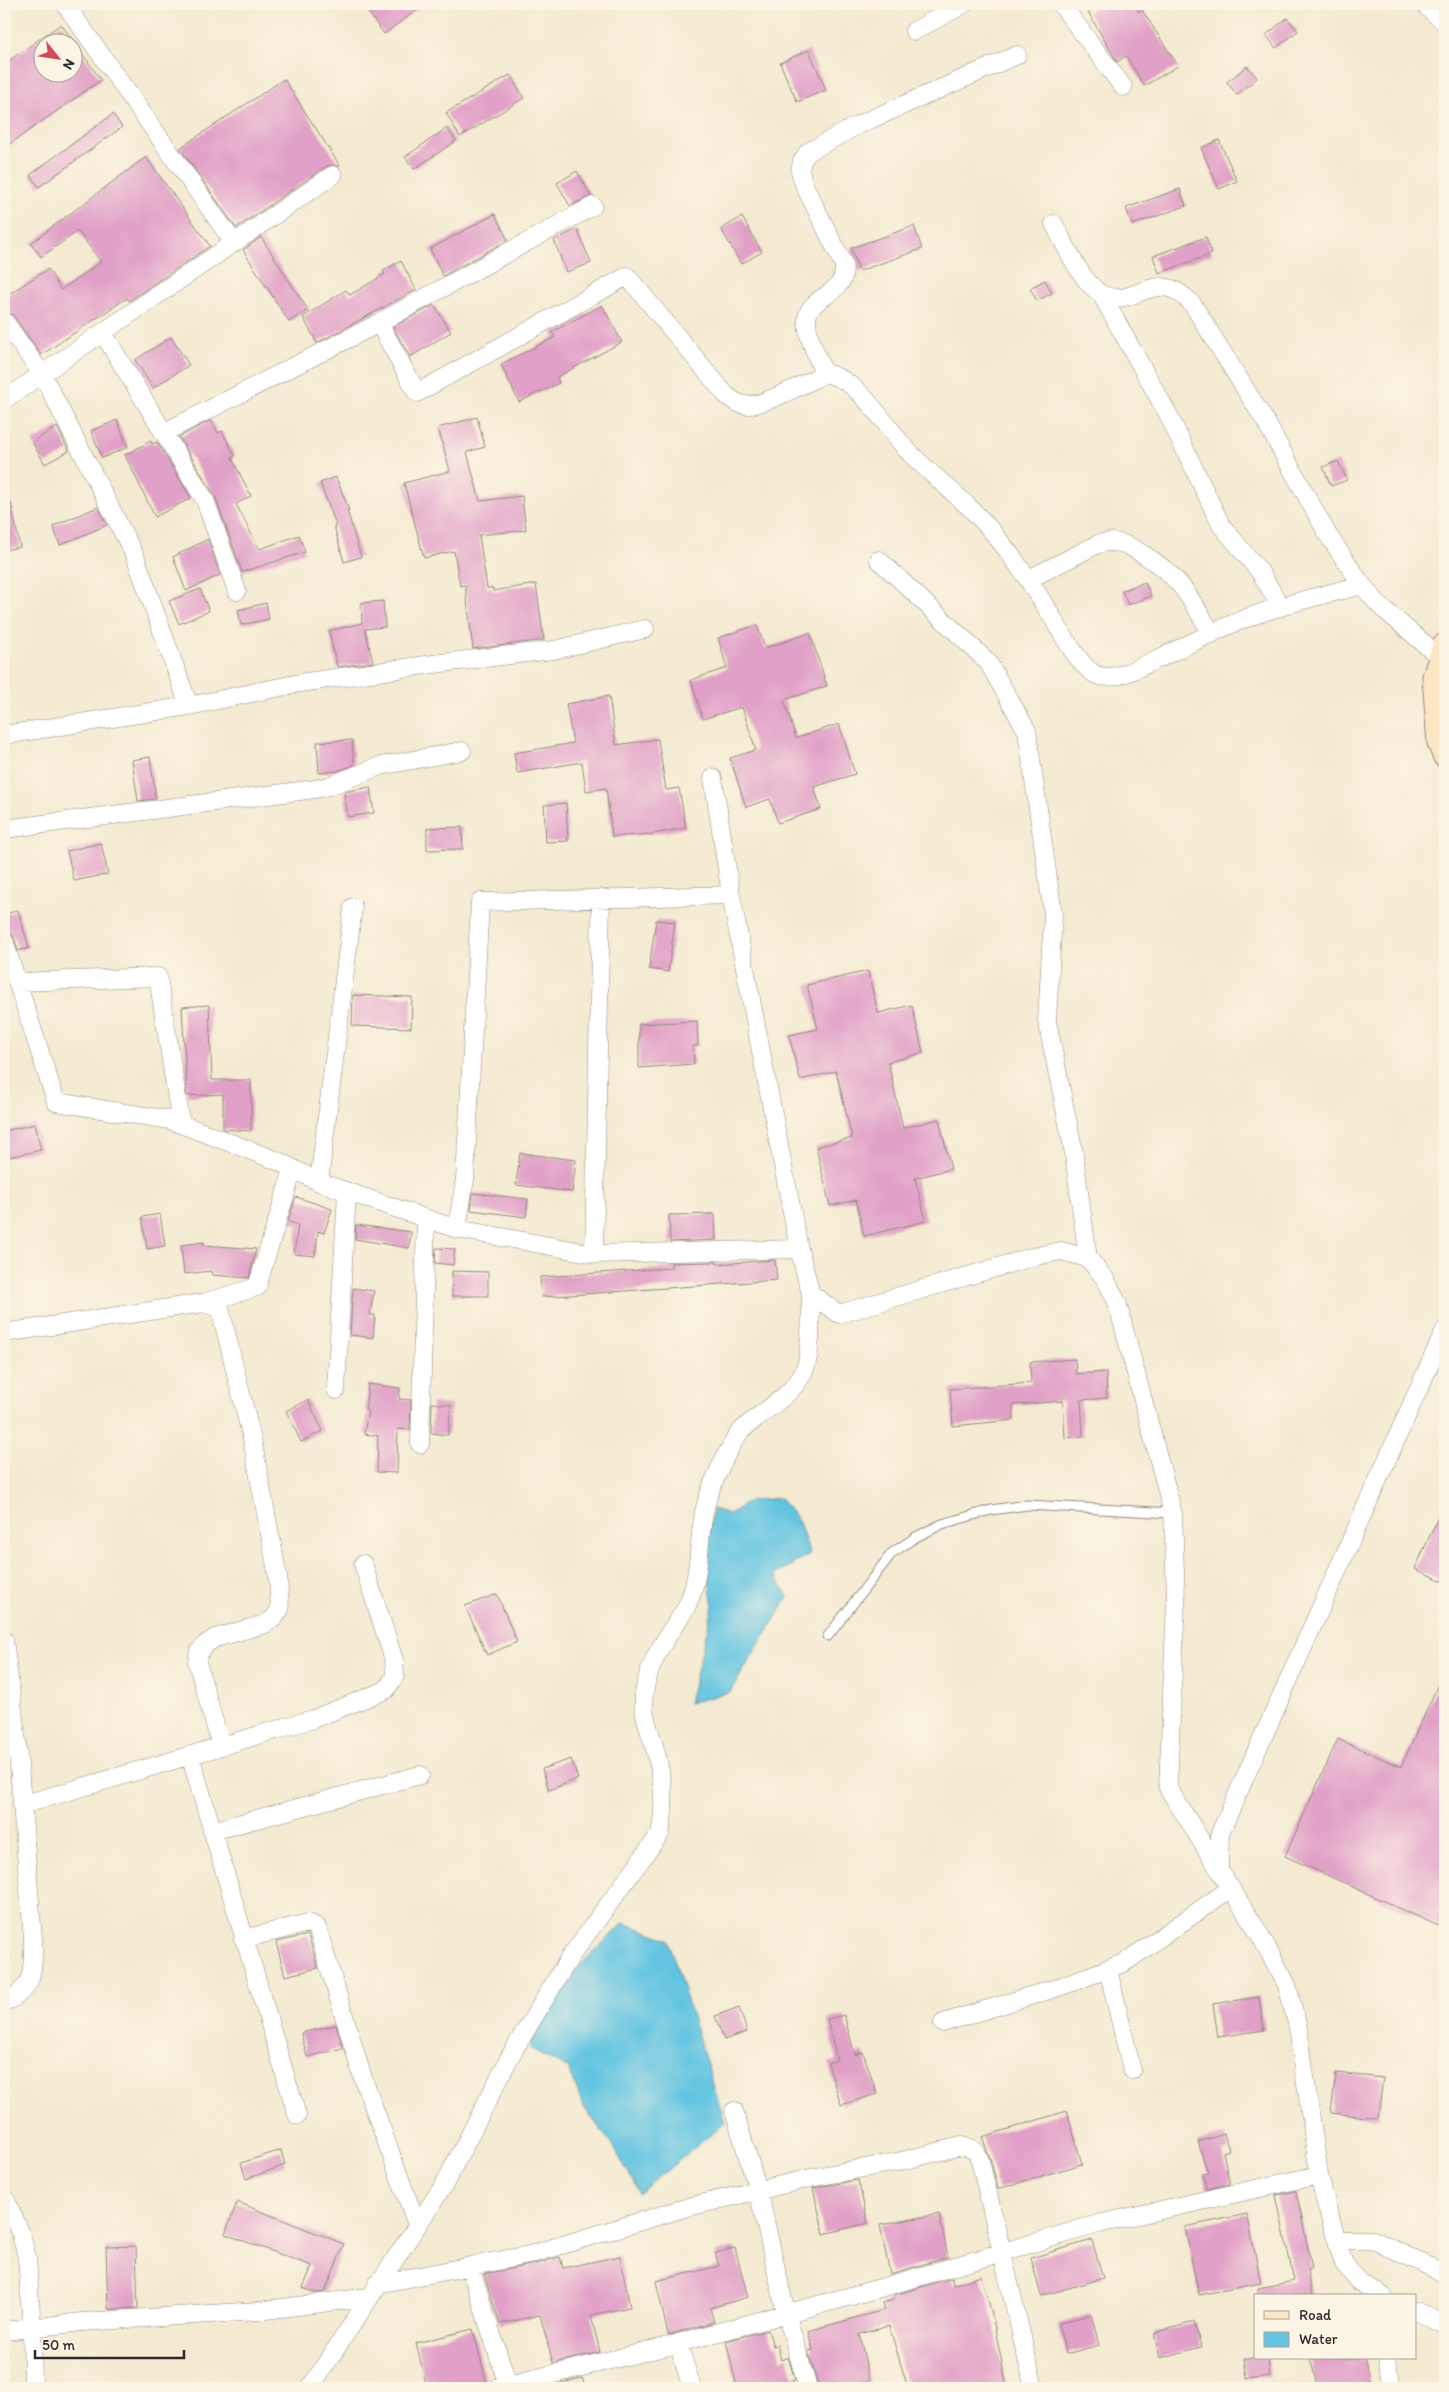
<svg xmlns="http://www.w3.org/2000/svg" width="1449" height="2392" font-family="Itim,sans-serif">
<rect width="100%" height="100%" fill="#fcf5e5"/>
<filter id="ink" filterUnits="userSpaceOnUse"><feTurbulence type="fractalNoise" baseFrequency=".02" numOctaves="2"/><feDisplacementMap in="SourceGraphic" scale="10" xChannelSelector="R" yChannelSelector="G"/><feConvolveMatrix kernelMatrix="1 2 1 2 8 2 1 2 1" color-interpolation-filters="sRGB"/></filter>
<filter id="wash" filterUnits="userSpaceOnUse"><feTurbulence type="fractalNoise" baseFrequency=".0096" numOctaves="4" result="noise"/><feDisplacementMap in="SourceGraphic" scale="20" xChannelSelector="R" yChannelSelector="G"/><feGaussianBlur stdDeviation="1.12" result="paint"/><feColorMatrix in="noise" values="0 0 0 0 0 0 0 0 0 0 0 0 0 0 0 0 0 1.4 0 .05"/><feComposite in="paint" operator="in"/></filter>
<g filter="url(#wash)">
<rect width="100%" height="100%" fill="#f4ead1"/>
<!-- water -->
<path fill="#62c4e1" stroke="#467886" d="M780,1498L798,1520L810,1554L775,1575L788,1597L730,1692L689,1703L713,1606L705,1557L713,1509L729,1514L750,1501Z
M624,1923L668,1939L725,2123L639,2193L615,2149L583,2106L569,2069L529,2048C549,1990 581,1964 624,1923Z"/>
<g id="blocks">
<!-- building -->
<path fill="#e1a0c7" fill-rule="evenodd" d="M362,4H425L384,34Z
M1101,4H1135L1139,12L1142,10L1178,66L1144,86L1126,56L1117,62L1088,12Z
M1287,18L1298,31L1276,48L1266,35Z
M61,24L101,80L10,144L4,135V64ZM42,42H72V72H42Z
M809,50L826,90L797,102L780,63Z
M1247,66L1257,78L1237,95L1227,82Z
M510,75L524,98L460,137L446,113Z
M284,79L340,166H327L236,228L180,148Z
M113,114L122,127L39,187L30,175Z
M447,128L456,141L414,169L405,157Z
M1219,140L1237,181L1219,189L1201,148Z
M146,157L210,246L129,301L127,298L41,355L13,315L4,310V297L48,269L61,290L101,262L78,231L41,257L31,243Z
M577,171L591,196L570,206L557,183Z
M1180,189L1186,206L1132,225L1126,208Z
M495,214L508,240L443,276L430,249Z
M742,217L762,252L741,264L721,229Z
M914,226L922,249L859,271L851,248Z
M577,229L591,263L566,272L554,240Z
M261,237L308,310L289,322L243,250Z
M1206,237L1212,254L1159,273L1153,256Z
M401,261L416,290L317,343L303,317L346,290L350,295L385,274L383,271Z
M1045,280L1052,293L1037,301L1030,288Z
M434,305L451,332L410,357L393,327Z
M602,305L622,342L557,377L559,383L519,402L501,364L555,337L552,332Z
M171,337L189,365L153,388L135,360Z
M477,417L485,447L467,452L480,501L522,496L526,530L479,535L487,588H493V591L536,584L544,640L473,649L465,585L460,586L454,551L424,558L404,483L450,471L438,428Z
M117,420L128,447L102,458L91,431Z
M211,420L218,433L222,431L235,456L232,458L251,496L236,504L257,545L260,549L299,535L305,552L242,572L215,496L179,437Z
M57,427L69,451L45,464L32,442Z
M151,441L152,444L157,442L191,498L155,517L125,455Z
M1338,461L1347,480L1331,486L1323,467Z
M336,477L349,510H347L361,557L344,562L334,526L336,525L320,483Z
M4,503H11L20,547L4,550Z
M98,507L107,525L60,545L53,526Z
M208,539L220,575L186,591L173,557Z
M1145,582L1151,596L1128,605L1122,591Z
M200,589L209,611L179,624L169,601Z
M383,601L385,627L365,629L373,662L337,667L329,631L362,623L361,603Z
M266,603L269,619L241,625L238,610Z
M757,625L765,648L810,633L827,686L784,700L796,738L839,724L855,774L814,787L821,809L778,823L770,799L746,807L730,758L756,750L742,707L703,719L691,680L727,668L718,638Z
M609,696L616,745L658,739L666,790L679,788L686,828L652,834L612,837L606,788L586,791L582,762L517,773L514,753L573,743L566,704Z
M352,740L354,765L337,771L319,773L317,742Z
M150,757L156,799L138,801L132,760Z
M370,787L374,813L348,817L344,792Z
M566,803L568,841L546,842L544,805Z
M462,827L463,849L427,850V828Z
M101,843L108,874L74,881L67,851Z
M18,910L29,948L18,951L14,937L7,931L4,920V915Z
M656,920L675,922L668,972L649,969Z
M868,971L878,1013L912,1005L923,1053L888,1062L903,1128L939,1119L951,1169L915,1178L926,1221L864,1236L856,1200L830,1206L816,1147L852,1138L836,1071L800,1080L789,1035L818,1029L807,985Z
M353,995L412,997L411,1028L352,1026Z
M209,1005L212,1080H251V1131L223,1129V1094L187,1096L182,1007Z
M697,1021L698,1046H693L694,1064L639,1068V1024Z
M35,1124L41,1150L4,1158V1131Z
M520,1153L576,1160L572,1192L516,1185Z
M473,1193L528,1199L526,1217L471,1210Z
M296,1197L332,1209L324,1233L318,1231L315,1256L294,1254L298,1225L288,1221Z
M160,1214L165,1246L147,1249L142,1217Z
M715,1214L716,1240L670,1242L669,1215Z
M356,1225L411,1232L409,1248L355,1239Z
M204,1242V1245L256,1249L249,1278L212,1275L211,1271L184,1274L181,1245Z
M436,1248L455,1249L453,1265L435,1263Z
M775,1260L777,1280L542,1297L540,1277L671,1268V1263L717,1262V1264Z
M452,1271L488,1272V1296H452Z
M353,1288L374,1291L370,1315H375L373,1338L350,1335Z
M1075,1359L1076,1374L1106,1372L1107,1398L1081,1400L1083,1436L1065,1438L1063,1401L1013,1405L1014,1420L953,1426L950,1389L1031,1383L1030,1362Z
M368,1384L400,1388L399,1399L411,1400L410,1430L398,1429L397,1473L377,1472L378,1436L364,1434L368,1411L365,1410Z
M308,1400L323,1431L301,1442L286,1411Z
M432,1403L451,1405L448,1435L431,1433Z
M1445,1502V1582L1415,1569Z
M497,1594L517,1642L487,1655L465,1606Z
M1445,1669V1929L1285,1856L1338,1739L1401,1767Z
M571,1759L578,1779L549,1790L542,1769Z
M308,1935L318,1968L285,1976L276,1942Z
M1259,1997L1264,2030L1218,2037L1213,2004Z
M739,2007L747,2032L724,2040L715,2016Z
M844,2015L855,2055L863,2052L877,2094L841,2105L828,2063L837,2060L827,2019Z
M336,2025L343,2048L307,2057L301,2033Z
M1336,2073L1383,2078L1378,2118L1331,2113Z
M1067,2111L1082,2164L998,2189L990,2158L982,2137Z
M1224,2134L1229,2150L1223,2152L1230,2184L1206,2189L1203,2174L1208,2173L1198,2142Z
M281,2150L285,2165L246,2179L241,2163Z
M858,2180L868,2223L824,2234L813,2188Z
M1296,2191L1312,2268L1307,2270L1312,2296H1258V2288L1294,2281L1276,2195Z
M237,2202L344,2244L325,2292L316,2293L303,2288L312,2266L225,2234Z
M939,2214L948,2257L890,2274L880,2225Z
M1247,2214L1261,2283L1199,2295L1185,2227Z
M1092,2240L1103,2278L1041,2296L1031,2258Z
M136,2246L138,2308L108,2309L106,2247Z
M735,2248L748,2297L710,2308L714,2322L668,2335L656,2281L719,2266L715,2253Z
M620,2256L630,2307L591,2315L600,2352L553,2363L540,2315L500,2324L484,2274L531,2265L560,2257L563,2268Z
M981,2276L992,2314L1007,2388H908L889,2326L859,2334L870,2381L843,2388H819L808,2351L813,2350L808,2331L884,2310L882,2303L894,2300V2295L952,2278L953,2285Z
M1091,2314L1099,2345L1066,2354L1058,2324Z
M1194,2322L1201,2347L1160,2358L1154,2333Z
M473,2329L487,2384L486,2388H427L416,2343Z
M768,2330L773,2346L777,2345L781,2360L788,2357L795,2380L766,2388H737L726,2341Z
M1244,2358H1268L1270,2376L1247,2379Z
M1310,2358H1364L1371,2388H1318Z
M582,2378L586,2388H560L558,2384Z"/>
</g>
</g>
<g filter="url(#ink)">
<use href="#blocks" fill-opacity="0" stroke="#908a7e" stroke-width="1"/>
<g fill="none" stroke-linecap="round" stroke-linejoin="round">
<defs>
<path id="lane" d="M828,1636L892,1553L916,1537L942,1524L991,1510L1027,1505L1173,1513"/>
<path id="street" d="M65,4L234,243
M1061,4L1123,87
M1424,4L1445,23
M914,31L964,4
M1054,224C1065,244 1081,282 1101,294C1134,312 1155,262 1193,305L1267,424L1328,535L1362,585L1381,607L1441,658
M1101,294L1168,414L1221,525L1260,572L1281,607
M4,321L42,374L135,556L189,706
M379,323L417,393L627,276L726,395C733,400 738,405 747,405C764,406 807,382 824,374C856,374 887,429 908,451C929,473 953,491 974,512C1004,542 1027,577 1049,612C1059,628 1081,672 1100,676C1117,680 1138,668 1153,661C1182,648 1210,633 1239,621C1278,605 1321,596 1362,585
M103,333L205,500L237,591
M824,374C818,357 806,336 807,318C810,294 850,295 843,263L805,187L800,171L802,161L808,152L858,125L1017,55
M4,400L333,175
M165,432L379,323L593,206
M879,560L988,662L1027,731L1053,914L1047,1021L1073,1148L1088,1258L1106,1280L1117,1302L1173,1513L1176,1600L1168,1788L1260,1935L1287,1985L1298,2027L1319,2175L1328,2211L1344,2264L1359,2282L1383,2296
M1029,579L1098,544C1115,539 1127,544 1141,553C1181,577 1189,596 1212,634
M4,735L189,706L300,683L433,664L554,650L645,629
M713,778L731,895L799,1249L811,1294L839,1314L1032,1257L1061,1251L1088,1258
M4,829L315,789L329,786L380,766L462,751
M4,941L56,1102L170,1120L278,1161L319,1182L457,1229L594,1254L799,1249
M17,982L158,977L181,1124
M319,1182L353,907
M457,1229L465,1179L480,902L731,895
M594,1254L601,898
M203,1303L257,1287L293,1169
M4,1333L203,1303L220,1308L252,1439L278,1577L280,1609L274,1618L265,1624L215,1638L206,1644L199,1652L197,1662L221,1746
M336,1390L347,1192
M420,1444L426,1219
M4,1640L17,1742L33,1939C33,1971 35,1988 4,2003
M190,1755L297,2115
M22,1805L313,1719L386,1690L395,1676L394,1660L363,1564
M212,1831L420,1775
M1219,1869L1220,1833L1445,1330
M243,1939L308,1923L317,1927L363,2078L417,2225
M1108,1969L1132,2070
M943,2023L1056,1988L1124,1963L1231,1888
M734,2111L758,2190L786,2313L808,2388
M4,2196L21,2234L27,2258L32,2328L33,2388
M1339,2240H1374L1445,2274
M470,2267L509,2388
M377,2284L529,2255L688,2207L815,2177L897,2162L961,2146L972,2149L976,2152L980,2160L1034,2388
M1415,2311L1445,2325
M4,2331L82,2322L258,2311L369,2297
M678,2343L692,2388
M1387,2358L1392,2388
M310,2388L444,2185L512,2053L570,1957L660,1834C667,1803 662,1772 653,1742C648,1726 642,1711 644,1694C647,1669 660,1647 674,1626C679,1618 685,1611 688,1603C700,1577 698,1547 703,1518C706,1496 717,1474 726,1455C730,1448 735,1438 740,1432C760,1411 797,1395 806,1366C812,1344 810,1317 811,1294
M496,2388L664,2347L884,2287L1098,2224L1319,2175"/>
<path id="secondary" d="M1445,646L1435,677L1440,743L1445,755"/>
</defs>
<!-- lane casing -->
<use href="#lane" stroke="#908a7e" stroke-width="11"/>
<!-- street casing -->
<use href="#street" stroke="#908a7e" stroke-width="19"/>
<!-- secondary casing -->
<use href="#secondary" stroke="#908a7e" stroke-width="27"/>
<!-- lane -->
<use href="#lane" stroke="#fff" stroke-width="9"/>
<!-- street -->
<use href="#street" stroke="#fff" stroke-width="18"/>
<!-- secondary -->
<use href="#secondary" stroke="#fce6c4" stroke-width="25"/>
</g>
</g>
<!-- margin -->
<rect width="1449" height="2392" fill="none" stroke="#fcf5e5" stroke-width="20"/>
<!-- legend -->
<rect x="1254" y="2294" width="162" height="65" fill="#fcf5e5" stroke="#a8a49b"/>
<rect x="1264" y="2311" width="25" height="8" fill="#fce6c4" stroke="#a8a49b"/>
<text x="1299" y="2320" font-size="15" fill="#2b2b2b">Road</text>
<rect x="1264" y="2332" width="25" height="15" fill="#62c4e1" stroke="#a8a49b"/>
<text x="1299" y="2344" font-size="15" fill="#2b2b2b">Water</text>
<!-- north arrow -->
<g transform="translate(58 58) rotate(120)"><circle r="24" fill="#fcf5e5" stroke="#a8a49b"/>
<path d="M0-4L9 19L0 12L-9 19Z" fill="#d1495b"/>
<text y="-8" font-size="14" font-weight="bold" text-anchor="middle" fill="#2b2b2b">N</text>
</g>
<!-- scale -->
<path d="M35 2350v8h149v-8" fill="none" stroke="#2b2b2b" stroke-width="2.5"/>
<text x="42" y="2350" font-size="15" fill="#2b2b2b" stroke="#fcf5e5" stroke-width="4" paint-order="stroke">50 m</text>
</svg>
